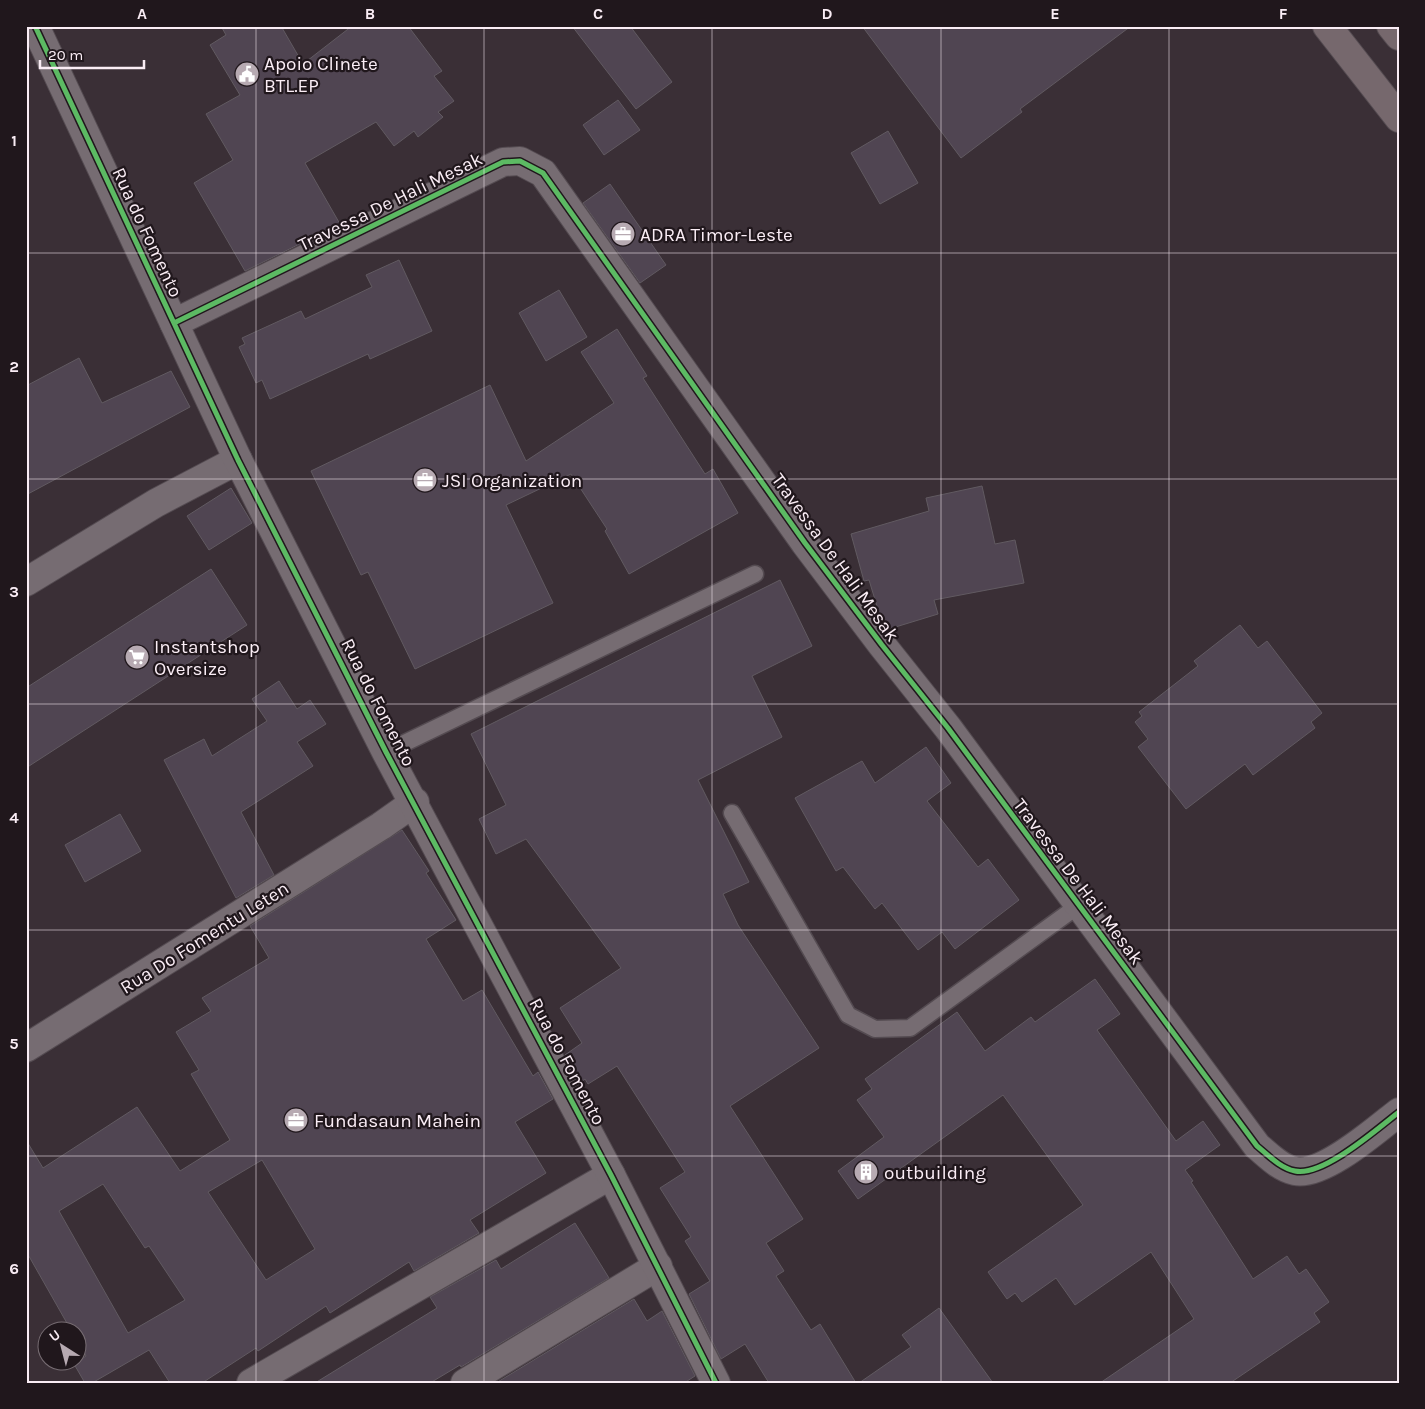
<svg xmlns="http://www.w3.org/2000/svg" width="1425" height="1409" font-family="Karla,sans-serif">
<rect width="100%" height="100%" fill="#3a2f36"/>
<!-- building -->
<path fill="#504552" stroke="#615a61" fill-rule="evenodd" d="M221,26H281L303,64L352,26H408L442,71L434,76L454,101L438,112L443,117L418,137L414,131L394,146L376,122L305,163L340,224L245,271L194,183L233,160L206,114L240,95L210,45L226,35Z
M572,26H630L672,82L636,109Z
M862,26H1131L1020,109L1022,112L961,158Z
M618,100L640,130L604,155L583,125Z
M888,131L918,183L880,204L851,153Z
M610,184L666,265L640,283L583,203Z
M399,260L432,331L370,359L368,354L270,399L262,380L256,383L239,347L245,344L242,338L301,311L305,319L372,287L366,275Z
M559,290L587,337L546,361L519,313Z
M617,329L647,376L643,378L705,474L713,469L738,513L629,574L605,531L607,529L571,474L506,505L553,603L415,669L368,572L361,575L311,471L490,385L526,461L614,403L581,352Z
M79,358L102,403L171,371L190,407L26,495V386Z
M982,486L995,544L1015,540L1024,583L934,600L938,614L889,629L880,616L869,580L864,581L851,534L929,511L926,498Z
M231,488L252,523L209,550L187,516Z
M211,569L247,625L26,768V688Z
M780,580L812,646L752,676L782,737L698,780L749,882L723,894L738,925L819,1048L730,1106L803,1219L766,1243L784,1271L776,1276L811,1330L820,1324L856,1383H769L745,1344L721,1359L689,1294L710,1281L685,1241L691,1237L660,1188L685,1172L617,1066L588,1084L585,1079L580,1083L565,1055L582,1043L560,1008L621,968L526,839L496,854L479,819L506,805L471,734Z
M1240,625L1258,648L1267,641L1322,713L1311,722L1315,728L1253,775L1245,764L1186,809L1138,747L1148,739L1135,722L1142,716L1139,712L1198,666L1194,661Z
M279,681L297,709L310,700L326,724L297,742L313,766L241,812L274,875L236,898L164,760L204,739L212,756L267,721L252,699Z
M926,747L951,783L927,801L978,867L988,859L1019,900L955,949L942,932L918,950L882,903L875,909L843,867L836,871L795,798L862,761L875,783Z
M120,814L141,851L85,882L65,845Z
M402,830L429,871L426,873L456,920L426,939L463,1001L482,990L533,1076L538,1072L553,1099L515,1122L546,1173L470,1220L479,1233L414,1271L409,1262L330,1313L326,1306L258,1351L256,1348L202,1383H170L149,1350L92,1383H85L74,1364L86,1356L78,1341V1332H72L26,1251V1140L43,1168L137,1107L180,1171L230,1140L191,1074L199,1070L176,1032L211,1011L202,998L269,958L250,926ZM262,1160L315,1249L266,1280L208,1192ZM103,1184L145,1248L149,1246L185,1300L128,1333L59,1211Z
M1095,979L1120,1014L1097,1030L1176,1141L1203,1121L1220,1145L1185,1170L1193,1181L1191,1182L1253,1279L1287,1256L1299,1274L1306,1269L1329,1302L1314,1313L1320,1322L1230,1383H1100L1194,1319L1151,1252L1075,1305L1056,1278L1022,1302L1015,1293L1007,1299L988,1272L1083,1205L1003,1095L858,1199L838,1171L884,1137L857,1100L872,1089L865,1079L957,1012L985,1051L1031,1017L1035,1022Z
M575,1223L609,1278L461,1367L460,1365L430,1383H315L437,1308L430,1297L496,1260L501,1269Z
M634,1299L647,1321L662,1311L695,1376L684,1383H496Z
M939,1308L993,1383H859L911,1347L902,1335Z"/>
<g fill="none" stroke-linecap="round" stroke-linejoin="round">
<defs>
<path id="service" d="M386,752L755,574
M732,813L848,1015L875,1029L910,1028L1079,905"/>
<path id="minor" d="M174,323L503,162L520,161L543,173L805,543L882,645L948,728L1257,1146C1268,1155 1280,1168 1295,1171C1323,1177 1377,1129 1399,1112
M26,582L156,503L238,460
M26,1048L381,826L415,802
M251,1383L611,1175
M465,1383L658,1266"/>
<path id="tertiary" d="M35,26L238,460L386,752L611,1175L716,1383"/>
<path id="primary" d="M1327,26L1399,118
M1391,26L1399,36"/>
</defs>
<!-- service casing -->
<use href="#service" stroke="#544b51" stroke-width="19"/>
<!-- minor casing -->
<use href="#minor" stroke="#544b51" stroke-width="30"/>
<!-- tertiary casing -->
<use href="#tertiary" stroke="#544b51" stroke-width="30"/>
<!-- primary casing -->
<use href="#primary" stroke="#544b51" stroke-width="30"/>
<!-- service -->
<use href="#service" stroke="#766c72" stroke-width="16"/>
<!-- minor -->
<use href="#minor" stroke="#766c72" stroke-width="28"/>
<!-- tertiary -->
<use href="#tertiary" stroke="#766c72" stroke-width="28"/>
<!-- primary -->
<use href="#primary" stroke="#76686d" stroke-width="28"/>
<defs>
<path id="cycleway" d="M35,26L238,460L386,752L611,1175L716,1383
M174,323L503,162L520,161L543,173L805,543L882,645L948,728L1257,1146C1268,1155 1280,1168 1295,1171C1323,1177 1377,1129 1399,1112"/>
</defs>
<!-- cycleway casing -->
<use href="#cycleway" stroke="#20171c" stroke-width="8"/>
<!-- cycleway -->
<use href="#cycleway" stroke="#5cba63" stroke-width="5"/>
</g>
<!-- grid -->
<path fill="none" stroke="#faedf5" stroke-width="1" stroke-opacity="0.55" d="M256,26V1383M484,26V1383M712,26V1383M941,26V1383M1169,26V1383M26,253H1399M26,479H1399M26,704H1399M26,930H1399M26,1156H1399"/>
<!-- icons -->
<defs>
<symbol id="civic-disc" viewBox="-11 -11 22 22"><circle r="9.5" fill="#b7aab2" stroke="#20171c"/><path d="M-.6-6.5H3V-4.5H.6V-3L4-1V1h2V6H-6V1h2V-1L-.6-3ZM-1.2 2.5V6h2.4V2.5Z" fill="#fff"/></symbol>
<symbol id="office-disc" viewBox="-11 -11 22 22"><circle r="9.5" fill="#b7aab2" stroke="#20171c"/><path d="M-6-3h4V-5.5h4V-3h4V5H-6ZM-1-4.5V-3h2v-1.5ZM-6 0V1H6V0Z" fill="#fff"/></symbol>
<symbol id="supermarket-disc" viewBox="-11 -11 22 22"><circle r="9.5" fill="#b7aab2" stroke="#20171c"/><path d="M-6-5.5h2.5l.6 2H6L4.5 2H-2.5L-4.4-4H-6ZM-1.5 3.2a1.3 1.3 0 1 0 .1 0ZM3 3.2a1.3 1.3 0 1 0 .1 0Z" fill="#fff"/></symbol>
<symbol id="building-disc" viewBox="-11 -11 22 22"><circle r="9.5" fill="#b7aab2" stroke="#20171c"/><path d="M-4-6H4V6H1V3H-1V6H-4ZM-2.5-4.3h1.7v1.8h-1.7ZM.8-4.3h1.7v1.8H.8ZM-2.5-1h1.7V.8h-1.7ZM.8-1h1.7V.8H.8Z" fill="#fff"/></symbol>
</defs>
<g fill-rule="evenodd">
<use href="#civic-disc" x="233" y="60" width="28" height="28"/>
<use href="#office-disc" x="609" y="220" width="28" height="28"/>
<use href="#office-disc" x="411" y="466" width="28" height="28"/>
<use href="#supermarket-disc" x="123" y="643" width="28" height="28"/>
<use href="#office-disc" x="282" y="1106" width="28" height="28"/>
<use href="#building-disc" x="852" y="1158" width="28" height="28"/>
</g>
<g text-anchor="middle" stroke-width="4.5" stroke-linejoin="round" paint-order="stroke">
<!-- poi labels -->
<g font-size="19" fill="#faedf5" stroke="#20171c" text-anchor="start">
<text x="264" y="70">Apoio Clinete<tspan x="264" dy="22">BTL.EP</tspan></text>
<text x="640" y="241">ADRA Timor-Leste</text>
<text x="442" y="487">JSI Organization</text>
<text x="154" y="653">Instantshop<tspan x="154" dy="22">Oversize</tspan></text>
<text x="314" y="1127">Fundasaun Mahein</text>
<text x="884" y="1179">outbuilding</text>
</g>
<!-- street labels -->
<g font-size="19" fill="#faedf5" stroke="#20171c">
<text transform="translate(390 201) rotate(-26)" y="7">Travessa De Hali Mesak</text>
<text transform="translate(148 232) rotate(65)" y="7">Rua do Fomento</text>
<text transform="translate(836 557) rotate(54)" y="7">Travessa De Hali Mesak</text>
<text transform="translate(379 702) rotate(63)" y="7">Rua do Fomento</text>
<text transform="translate(1079 881) rotate(53)" y="7">Travessa De Hali Mesak</text>
<text transform="translate(204 937) rotate(-32)" y="7">Rua Do Fomentu Leten</text>
<text transform="translate(568 1061) rotate(62)" y="7">Rua do Fomento</text>
</g>
</g>
<!-- border -->
<rect width="1425" height="1409" fill="none" stroke="#20171c" stroke-width="55"/>
<!-- north arrow -->
<g transform="translate(62 1346) rotate(324)"><circle r="24" fill="#20171c" stroke="#776d73"/>
<path d="M0-4L9 19L0 12L-9 19Z" fill="#b7aab2"/>
<text y="-8" font-size="14" font-weight="bold" text-anchor="middle" fill="#faedf5">U</text>
</g>
<!-- scale -->
<path d="M40 60v8h104v-8" fill="none" stroke="#faedf5" stroke-width="2.5"/>
<text x="48" y="60" font-size="15" fill="#faedf5" stroke="#20171c" stroke-width="4" paint-order="stroke">20 m</text>
<rect x="28" y="28" width="1370" height="1354" fill="none" stroke="#faedf5" stroke-width="2"/>
<g font-size="16" text-anchor="middle" font-weight="bold" fill="#faedf5">
<text x="142" y="19">A</text>
<text x="370" y="19">B</text>
<text x="598" y="19">C</text>
<text x="827" y="19">D</text>
<text x="1055" y="19">E</text>
<text x="1283" y="19">F</text>
<text x="14" y="146">1</text>
<text x="14" y="372">2</text>
<text x="14" y="597">3</text>
<text x="14" y="823">4</text>
<text x="14" y="1049">5</text>
<text x="14" y="1274">6</text>
</g>
</svg>
